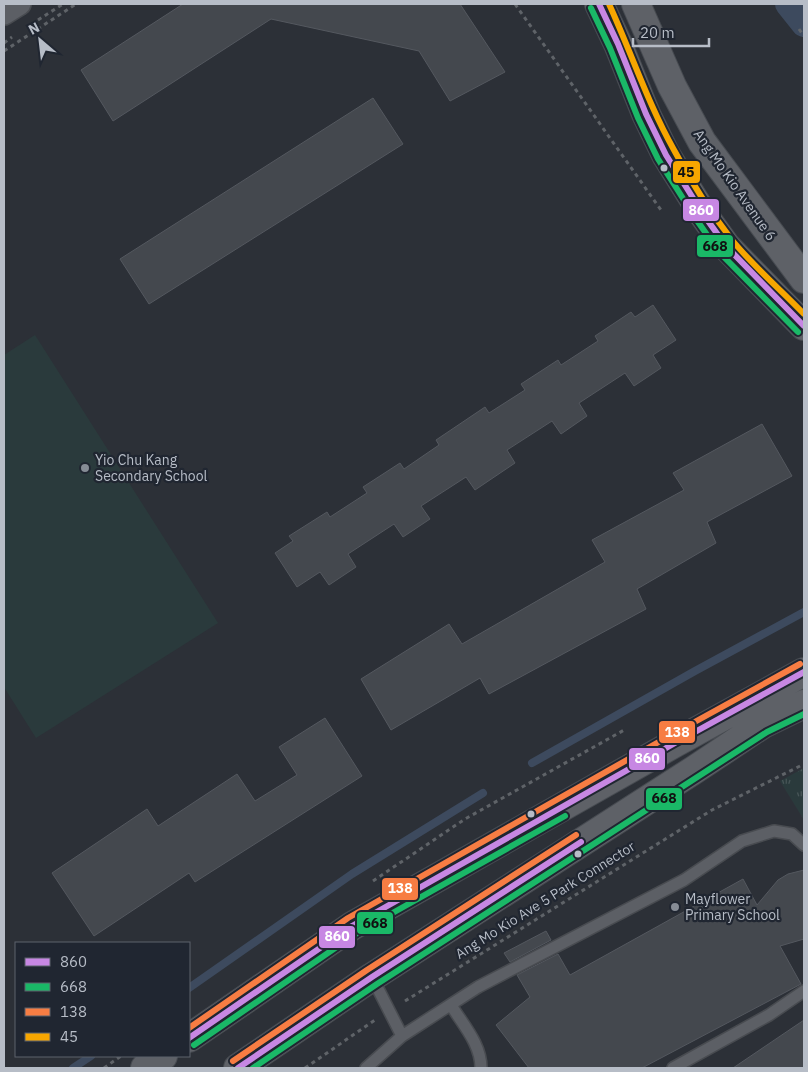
<svg xmlns="http://www.w3.org/2000/svg" width="808" height="1072" font-family="'IBM Plex Sans',sans-serif">
<defs>
<pattern id="park-tufts" width="24" height="20" patternUnits="userSpaceOnUse" patternTransform="scale(1.25)"><rect width="24" height="20" fill="#2a3a3c"/><path d="M3 7l-1-3M5 7V3M7 7l1-3M15 17l-1-3M17 17v-4M19 17l1-3" fill="none" stroke="#475557"/></pattern>
</defs>
<rect width="100%" height="100%" fill="#2c3037"/>
<!-- grass -->
<path fill="#2a3a3c" d="M35,335L218,623L36,738L4,687V355Z"/>
<!-- park -->
<path fill="url(#park-tufts)" d="M804,768V820L780,781Z"/>
<g fill="none" stroke-linecap="round" stroke-linejoin="round">
<!-- stream -->
<path stroke="#3d4a5e" stroke-width="8" d="M532,763L695,671L804,612
M189,988L352,874L483,793
M73,1068L91,1056"/>
<!-- canal -->
<path stroke="#3d4a5e" stroke-width="26" d="M788,4L804,24"/>
</g>
<!-- building -->
<path fill="#44484e" stroke="#54585f" d="M183,4H460L505,72L450,101L419,51L271,19L113,121L81,70Z
M373,98L403,144L149,304L120,259Z
M653,305L676,340L653,355L661,368L634,386L625,373L579,403L587,416L561,434L552,421L507,450L515,463L475,490L466,477L421,506L430,519L403,537L394,524L348,554L356,567L329,585L320,572L297,587L275,553L293,541L289,536L327,512L330,517L367,493L363,487L400,463L404,469L439,445L436,440L485,407L489,413L525,390L521,384L558,360L561,365L598,341L595,336L631,312L635,317Z
M762,424L792,476L707,522L716,543L637,589L646,609L489,694L480,678L391,730L361,679L449,624L462,644L605,562L592,540L684,490L673,473Z
M325,718L362,776L195,882L189,873L94,936L52,873L147,809L158,826L237,774L255,801L297,775L279,747Z
M804,870V939L780,946L801,984L642,1068H529L496,1025L530,997L517,975L558,954L570,975L743,879L757,905L778,880L788,874Z
M546,931L551,940L510,962L504,953Z
M804,1020V1068H733Z"/>
<g fill="none" stroke-linecap="round" stroke-linejoin="round">
<defs>
<path id="lane" d="M372,977L402,1036
M451,1005C463,1025 481,1044 481,1068
M366,1068L402,1036L478,987L684,880L742,841L774,831L792,834L804,845
M673,1068L769,1015L804,991"/>
<path id="street" d="M4,14L20,4"/>
<path id="primary" d="M599,4L618,44L646,114L666,155L703,214L726,246L804,326
M636,4L672,86L702,142L804,279
M189,1038L352,926L675,743L804,672
M145,1068L163,1056
M238,1068L372,977L694,770L763,724L804,704"/>
</defs>
<!-- lane casing -->
<use href="#lane" stroke="#484b50" stroke-width="14"/>
<!-- street casing -->
<use href="#street" stroke="#484b50" stroke-width="24"/>
<!-- primary casing -->
<use href="#primary" stroke="#474b51" stroke-width="30"/>
<!-- path -->
<path stroke="#5f6368" stroke-width="3" stroke-dasharray="4 4" stroke-linecap="butt" d="M515,4L661,210
M38,20L63,4
M799,29L804,36
M4,43L12,37
M4,51L76,4
M373,881L465,819L626,729
M405,1001L712,810L804,764
M104,1068L121,1056
M305,1068L375,1020"/>
<!-- lane -->
<use href="#lane" stroke="#5c5f65" stroke-width="11"/>
<!-- street -->
<use href="#street" stroke="#5c5f65" stroke-width="21"/>
<!-- primary -->
<use href="#primary" stroke="#5e6167" stroke-width="28"/>
<defs>
<path id="bus-1" d="M599,4L618,44L646,114L666,155L703,214L726,246L804,326
M189,1038L352,926L675,743L804,672
M238,1068L372,977L581,842"/>
<path id="bus-2" d="M591,8L610,48L638,118L658,159L696,219L719,252L798,332
M194,1045L357,933L565,816
M253,1068L377,984L767,732L804,714"/>
<path id="bus-3" d="M189,1028L348,918L671,735L800,664
M233,1061L367,970L576,835"/>
<path id="bus-4" d="M609,4C631,52 648,104 674,150C690,180 711,213 732,240C753,266 781,290 804,314"/>
</defs>
<!-- bus-1 casing -->
<use href="#bus-1" stroke="#202631" stroke-width="10"/>
<!-- bus-2 casing -->
<use href="#bus-2" stroke="#202631" stroke-width="10"/>
<!-- bus-3 casing -->
<use href="#bus-3" stroke="#202631" stroke-width="10"/>
<!-- bus-4 casing -->
<use href="#bus-4" stroke="#202631" stroke-width="10"/>
<!-- bus-1 -->
<use href="#bus-1" stroke="#c787e3" stroke-width="6"/>
<!-- bus-2 -->
<use href="#bus-2" stroke="#1ab867" stroke-width="6"/>
<!-- bus-3 -->
<use href="#bus-3" stroke="#f77d43" stroke-width="6"/>
<!-- bus-4 -->
<use href="#bus-4" stroke="#f7a600" stroke-width="6"/>
</g>
<!-- markers -->
<g fill="#b7bdc7" stroke="#202631" stroke-width="2">
<circle cx="664" cy="168" r="4.5"/>
<circle cx="531" cy="814" r="4.5"/>
<circle cx="578" cy="854" r="4.5"/>
</g>
<g fill="#868c95" stroke="#202631" stroke-width="2">
<circle cx="85" cy="468" r="5"/>
<circle cx="675" cy="907" r="5"/>
</g>
<g text-anchor="middle" stroke-width="4.5" stroke-linejoin="round" paint-order="stroke">
<!-- street labels -->
<g font-size="14" fill="#b7bdc7" stroke="#202631">
<text transform="translate(735 185) rotate(55)" y="5">Ang Mo Kio Avenue 6</text>
<text transform="translate(545 900) rotate(-32)" y="5">Ang Mo Kio Ave 5 Park Connector</text>
</g>
<!-- poi labels -->
<g font-size="14" fill="#b7bdc7" stroke="#202631" text-anchor="start">
<text x="95" y="465">Yio Chu Kang<tspan x="95" dy="16">Secondary School</tspan></text>
<text x="685" y="904">Mayflower<tspan x="685" dy="16">Primary School</tspan></text>
</g>
</g>
<g stroke="#202631" stroke-width="2">
<rect x="672" y="160" width="29" height="24" rx="5" fill="#f7a600"/>
<rect x="682" y="198" width="38" height="24" rx="5" fill="#c787e3"/>
<rect x="696" y="234" width="38" height="24" rx="5" fill="#1ab867"/>
<rect x="658" y="720" width="38" height="24" rx="5" fill="#f77d43"/>
<rect x="628" y="747" width="38" height="24" rx="5" fill="#c787e3"/>
<rect x="645" y="787" width="38" height="24" rx="5" fill="#1ab867"/>
<rect x="381" y="877" width="38" height="24" rx="5" fill="#f77d43"/>
<rect x="356" y="911" width="38" height="24" rx="5" fill="#1ab867"/>
<rect x="318" y="925" width="38" height="24" rx="5" fill="#c787e3"/>
</g>
<g font-size="14" text-anchor="middle" font-weight="bold" fill="#fff">
<text x="701" y="215">860</text>
<text x="677" y="737">138</text>
<text x="647" y="763">860</text>
<text x="400" y="893">138</text>
<text x="337" y="941">860</text>
</g>
<g font-size="14" text-anchor="middle" font-weight="bold" fill="#111">
<text x="686" y="177">45</text>
<text x="715" y="251">668</text>
<text x="664" y="803">668</text>
<text x="375" y="928">668</text>
</g>
<!-- border -->
<rect width="808" height="1072" fill="none" stroke="#b7bdc7" stroke-width="10"/>
<!-- legend -->
<rect x="15" y="942" width="175" height="115" fill="#202631" stroke="#5c626d"/>
<rect x="25" y="958" width="25" height="8" fill="#c787e3" stroke="#5c626d"/>
<text x="60" y="967" font-size="15" fill="#b7bdc7">860</text>
<rect x="25" y="983" width="25" height="8" fill="#1ab867" stroke="#5c626d"/>
<text x="60" y="992" font-size="15" fill="#b7bdc7">668</text>
<rect x="25" y="1008" width="25" height="8" fill="#f77d43" stroke="#5c626d"/>
<text x="60" y="1017" font-size="15" fill="#b7bdc7">138</text>
<rect x="25" y="1033" width="25" height="8" fill="#f7a600" stroke="#5c626d"/>
<text x="60" y="1042" font-size="15" fill="#b7bdc7">45</text>
<!-- north arrow -->
<g transform="translate(40 40) rotate(332)" stroke="#202631" stroke-width="4" paint-order="stroke">
<path d="M0-4L9 19L0 12L-9 19Z" fill="#b7bdc7"/>
<text y="-8" font-size="14" font-weight="bold" text-anchor="middle" fill="#b7bdc7">N</text>
</g>
<!-- scale -->
<path d="M633 38v8h76v-8" fill="none" stroke="#b7bdc7" stroke-width="2.5"/>
<text x="640" y="38" font-size="15" fill="#b7bdc7" stroke="#202631" stroke-width="4" paint-order="stroke">20 m</text>
</svg>
